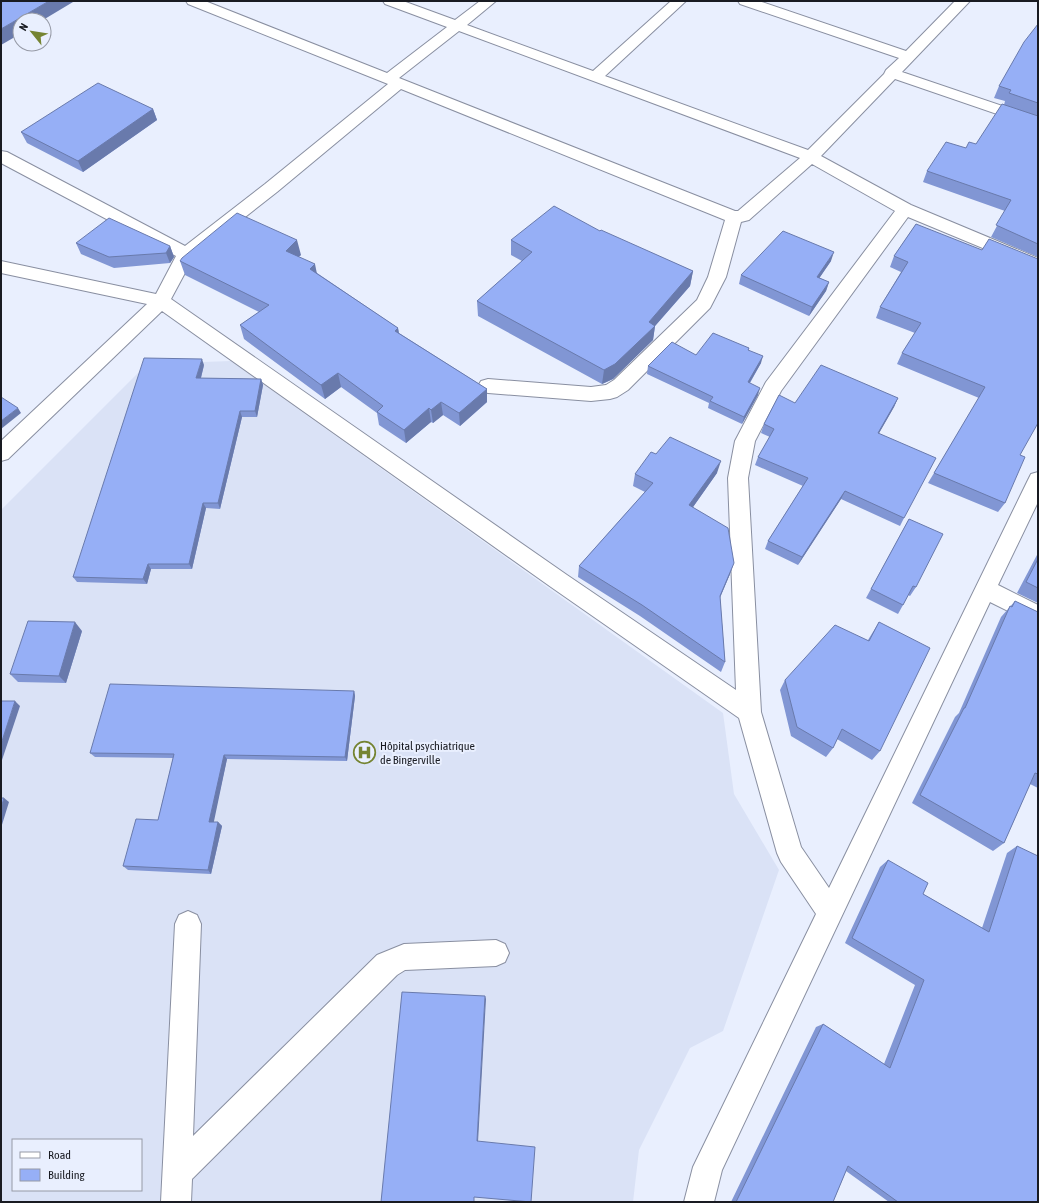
<svg xmlns="http://www.w3.org/2000/svg" width="1039" height="1203" font-family="'Asap Condensed',sans-serif">
<rect width="100%" height="100%" fill="#e9effe"/>
<!-- built -->
<path fill="#dae2f6" fill-rule="evenodd" d="M231,361L723,713L734,794L779,870L723,1031L690,1048L639,1150L633,1202H1V510L147,364ZM13,1140H141V1190H13Z"/>
<g fill="none" stroke-linecap="round" stroke-linejoin="round">
<defs>
<path id="minor" d="M186,1H205L387,73L447,27L385,4L383,1H403L455,20L480,1H496L467,25L593,71L671,1H686L605,76L808,150L884,74L886,70L899,58L740,4L738,1H759L906,51L955,1H970L902,72L1038,118V128L895,79L821,156L911,205L1038,258V271L908,217L781,391L755,441L748,478L761,712L801,847L829,888L1028,480L1031,474L1038,472V502L998,585L1038,605V626L990,602L722,1170L714,1202H684L693,1167L816,914L781,862L777,853L739,718L551,587L162,311L8,459L1,461V441L147,304L1,273V261L156,294L176,256L1,163V151L7,152L185,246L265,184L388,84L188,4ZM459,31L800,158L738,211H735L399,78ZM401,89L725,220L708,277L697,300L614,380L606,385L591,387L488,379L481,381L478,386L481,391L488,393L591,401L610,399L617,397L628,390L710,308L726,277L741,222L749,220L812,164L895,211L766,382L735,441L728,478L736,690L567,575L171,299L193,258L277,192Z
M188,911L197,915L201,924L193,1136L377,955L404,944L496,940L505,944L509,953L505,962L496,966L405,970L397,975L192,1179L191,1202H161L175,924L179,915Z"/>
</defs>
<!-- minor casing -->
<use href="#minor" stroke="#898fa1" stroke-width="2"/>
<!-- minor -->
<use href="#minor" fill="#fff" fill-rule="evenodd"/>
</g>
<!-- wall -->
<path fill="#8196d4" d="M1038,24V257L991,237L1005,211L923,182L927,171L966,148L976,144L1004,105L1005,101L994,98L999,86Z
M153,109L157,120L83,172L27,143L21,132Z
M916,224L1020,455L1005,503L998,512L928,483L979,398L897,364L902,353L915,333L876,318L880,307L901,272L890,267L894,256Z
M600,231L693,271L690,286L655,326L653,340L613,379L602,384L478,316L477,301L522,261L511,255V240Z
M76,243L170,246L174,257L170,263L114,268L81,254Z
M301,255L298,257L317,273L398,328L399,333L487,389V402L460,426L443,415L433,423L431,422L406,443L379,425L377,413L341,387L325,399L244,339L240,325L259,312L185,275L180,261Z
M831,261L819,278L829,282L826,291L809,316L739,284L741,275Z
M749,348L748,351L761,363L750,383L758,395L742,424L708,408L709,403L647,374L648,366L696,355Z
M204,365L201,378L261,379L263,385L257,417H242L220,509L206,508L192,569H151L147,584L77,582L73,577Z
M898,398L894,407L879,433L904,518L900,526L841,499L798,565L765,549L768,541L803,486L755,465L758,457L770,437L761,433L764,424L795,403Z
M656,454L717,473L693,507L730,574L720,598L725,662L721,672L640,616L578,577L579,566L645,492L633,486L635,474Z
M909,519L916,587L910,596L908,595L903,605L898,614L866,598Z
M1038,553V603L1017,593Z
M1015,601L1038,612V788L1030,784L1004,843L993,851L912,803L955,717L959,713L1001,617Z
M879,622L880,751L872,760L837,739L833,748L826,757L791,736L780,690L785,680L868,640Z
M82,631L66,683L18,682L10,674Z
M354,691L355,696L347,761L227,759L213,822H218L222,826L211,874L128,870L123,866L158,820L173,758L95,757L90,753Z
M1017,846L1038,1202H889L846,1171L833,1202H731L816,1027L823,1024L884,1064L915,985L845,943L880,867L888,860L923,894L982,928L1007,853Z"/>
<!-- shaded-wall -->
<path fill="#697aac" d="M49,1H73V2L43,20H20V34L1,45V29Z
M153,109L157,120L83,172L78,161Z
M297,240L301,255L289,265L286,251Z
M170,246L174,257L170,263L166,253Z
M834,252L831,261L814,286L817,277Z
M315,264L318,279L310,269Z
M693,271L690,286L655,326L653,340L613,379L602,384L604,370L649,322Z
M829,282L826,291L809,316L812,307Z
M398,328L400,342L395,331Z
M763,356L761,363L746,389L748,382Z
M202,359L204,365L199,385L196,378Z
M338,373L341,387L325,399L321,385Z
M261,379L263,385L257,417L255,411Z
M760,388L758,395L742,424L744,417Z
M487,389V402L460,426L459,413Z
M898,398L894,407L874,442L878,433Z
M441,402L443,415L433,423L431,410Z
M18,408L21,413L1,429V421Z
M429,408L431,422L406,443L404,430Z
M240,411L242,417L220,509L218,503Z
M721,461L717,473L686,517L689,505Z
M845,491L841,499L798,565L802,557Z
M203,503L206,508L192,569L189,564Z
M734,563L730,574L716,606L720,596Z
M148,564L151,569L147,584L143,579Z
M75,622L82,631L66,683L59,676Z
M354,691L355,696L347,761L345,757Z
M15,701L20,706L1,763V744Z
M224,755L227,759L213,826L209,822Z
M4,798L9,802L1,828V808Z
M218,822L222,826L211,874L208,870Z
M485,996L486,999L478,1142L477,1141Z"/>
<!-- building -->
<path fill="#96aff6" stroke="#697aac" d="M1,1H49L1,29Z
M1038,24V103L1009,93L1011,90L999,86L1024,42Z
M98,83L153,109L78,161L21,132Z
M1002,104L1038,116V244L996,225L1011,200L927,171L946,142L966,148L969,142L976,144Z
M554,206L600,231L601,230L693,271L649,322L655,326L615,364L604,370L477,301L532,252L511,240Z
M237,213L297,240L286,251L315,264L310,269L398,328L395,331L487,389L459,413L441,402L431,410L429,408L404,430L377,412L383,406L338,373L321,385L240,325L269,305L180,261L182,258Z
M109,218L170,246L166,253L109,257L76,243Z
M916,224L982,250L989,239L1038,259V423L1020,455L1025,457L1005,503L934,473L985,387L902,353L921,323L880,307L908,262L894,256Z
M783,231L834,252L817,277L829,282L812,307L741,275Z
M713,333L749,348L748,350L763,356L748,382L760,388L744,417L710,401L713,397L648,366L672,342L696,355Z
M144,358L202,359L196,378L261,379L255,411H240L218,503H203L189,564H148L143,579L73,577Z
M821,365L898,398L878,433L936,458L904,518L845,491L802,557L768,541L808,478L758,457L774,429L764,424L779,395L795,403Z
M1,397L18,408L1,421Z
M670,437L721,461L689,505L728,528L734,563L720,596L725,662L642,605L579,566L653,483L635,474L651,452L656,454Z
M909,519L943,534L916,587L913,586L903,605L871,589Z
M1038,559V588L1026,582Z
M1015,601L1038,612V774L1035,773L1004,843L920,795L964,708H965L1010,606L1012,607Z
M28,621L75,622L59,676L10,674Z
M879,622L930,648L880,751L842,729L833,748L797,727L785,680L835,625L869,641Z
M110,684L354,691L345,757L224,755L209,822H218L208,870L123,866L136,819L158,820L174,754L90,753Z
M1,701H15L1,744Z
M1,798H4L1,808Z
M1017,846L1038,856V1202H898L848,1166L833,1202H736L823,1024L890,1068L924,980L852,938L888,860L928,883L923,894L989,932Z
M402,992L485,996L477,1141L535,1147L531,1202L474,1197V1202H381Z"/>
<!-- icons -->
<defs>
<symbol id="hospital-ring" viewBox="-11 -11 22 22"><circle r="9.5" fill="#e9effe" stroke="#758432" stroke-width="1.5"/><path d="M-5-5h3v3.5h4V-5h3V5h-3V1.5h-4V5h-3Z" fill="#758432"/></symbol>
</defs>
<g fill-rule="evenodd">
<use href="#hospital-ring" x="352" y="740" width="25" height="25"/>
</g>
<g text-anchor="middle" stroke-width="4" stroke-linejoin="round" paint-order="stroke">
<!-- poi labels -->
<g font-size="12" fill="#191b22" stroke="#e9effe" text-anchor="start">
<text x="380" y="750">Hôpital psychiatrique<tspan x="380" dy="14">de Bingerville</tspan></text>
</g>
</g>
<!-- border -->
<rect width="1039" height="1203" fill="none" stroke="#191b22" stroke-width="4"/>
<!-- legend -->
<rect x="12" y="1139" width="130" height="52" fill="#e9effe" stroke="#969aa6"/>
<rect x="20" y="1152" width="20" height="6" fill="#ffffff" stroke="#969aa6"/>
<text x="48" y="1159" font-size="12" fill="#191b22">Road</text>
<rect x="20" y="1169" width="20" height="12" fill="#96aff6" stroke="#969aa6"/>
<text x="48" y="1179" font-size="12" fill="#191b22">Building</text>
<!-- north arrow -->
<g transform="translate(32 32) rotate(300)"><circle r="19" fill="#e9effe" stroke="#969aa6"/>
<path d="M0-3L7 15L0 10L-7 15Z" fill="#758432"/>
<text y="-6" font-size="11" font-weight="bold" text-anchor="middle" fill="#191b22">N</text>
</g>
</svg>
